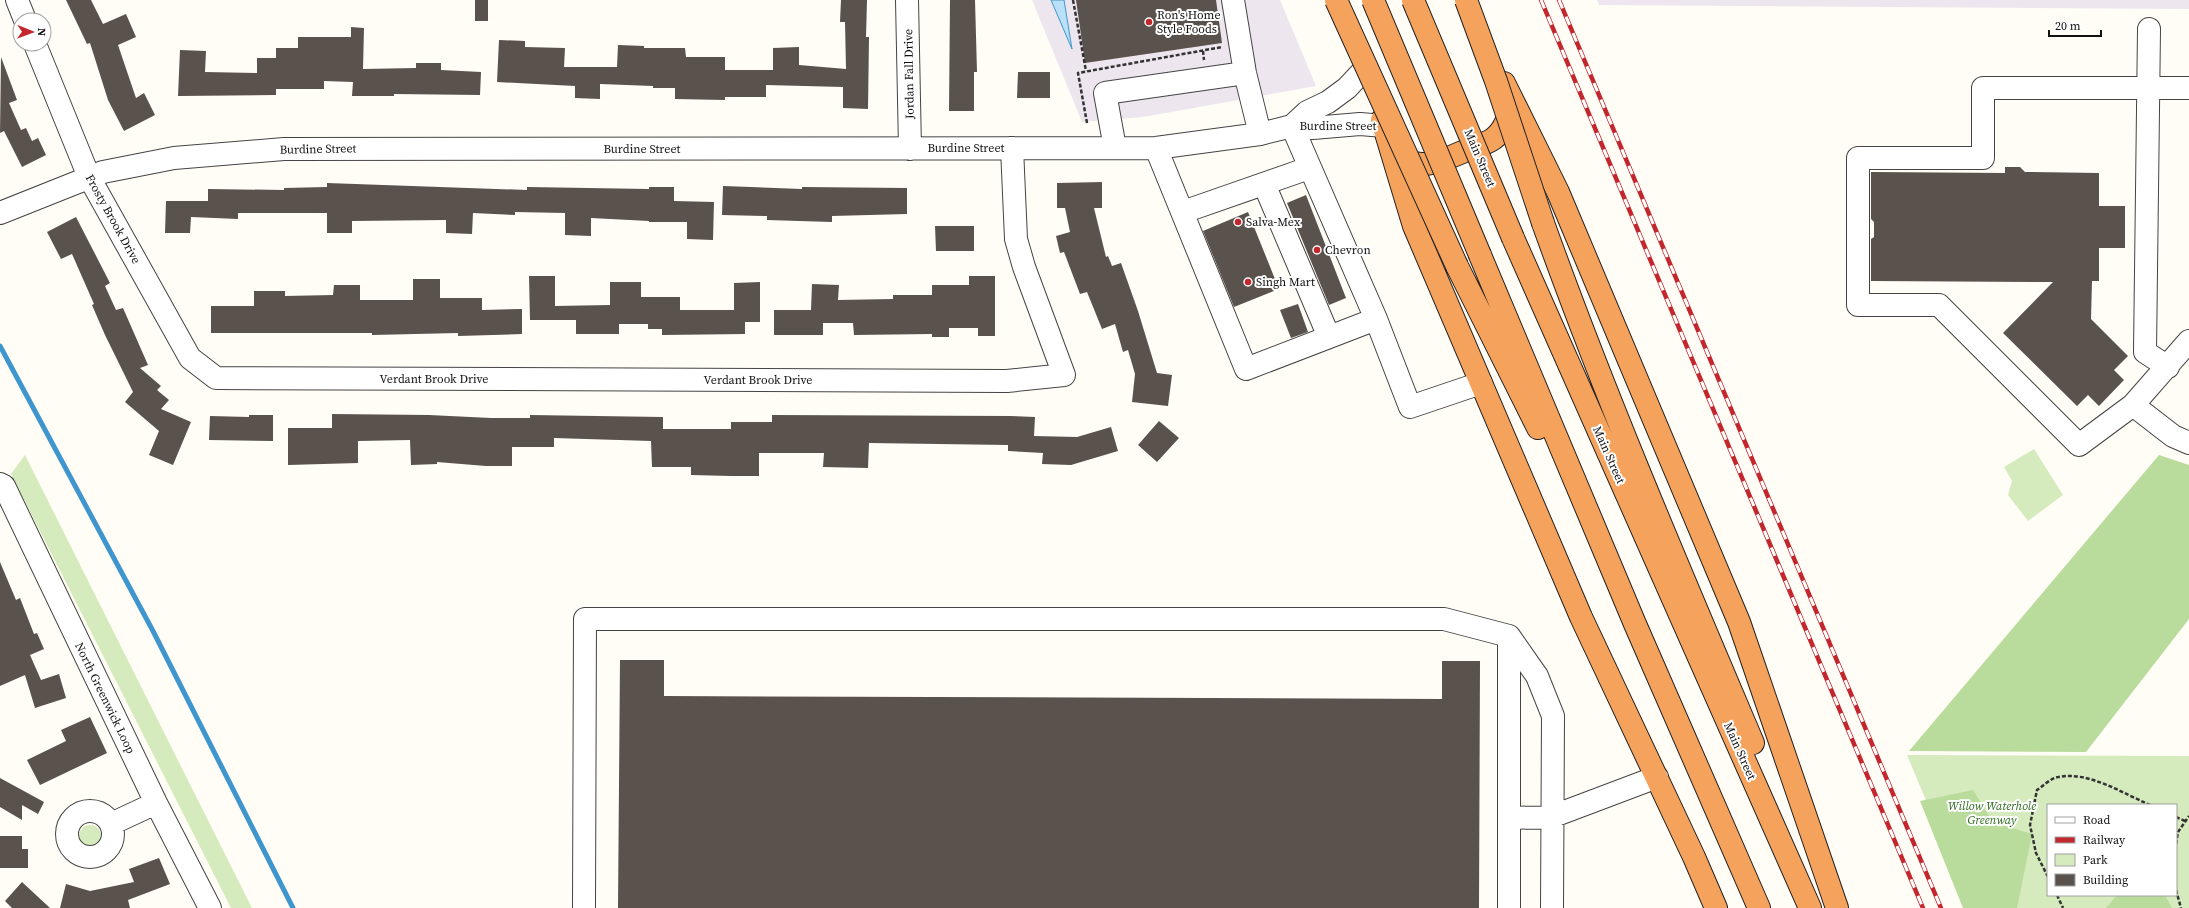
<svg xmlns="http://www.w3.org/2000/svg" width="2189" height="908" font-family="'Source Serif 4',serif">
<rect width="100%" height="100%" fill="#fffdf5"/>
<!-- industrial -->
<path fill="#eee6ef" d="M1032,0H1280L1316,86L1143,117L1082,122Z
M1597,0H2189V9L1599,5Z"/>
<!-- green -->
<path fill="#d5ebbd" fill-rule="evenodd" d="M2034,449L2063,495L2028,521L2008,495L2012,481L2004,467Z
M25,455L252,908H231L11,474Z
M1907,755L2189,756V908H1971ZM2048,805H2176V895H2048Z
M79 836a11 11 0 1 1 22 0a11 11 0 1 1-22 0Z"/>
<!-- forest -->
<path fill="#b9dc9c" d="M2159,455L2189,465V619L2086,752L1909,751Z
M1973,790L1993,822L2032,834L2017,908H1963L1920,801Z
M2117,895H2165L2172,908H2106Z"/>
<!-- water -->
<path fill="#b9e0f7" stroke="#3f96cf" d="M1051,0H1064L1072,49Z"/>
<g fill="none" stroke-linecap="round" stroke-linejoin="round">
<!-- stream -->
<path stroke="#3f96cf" stroke-width="5" d="M0,346L153,631L293,908"/>
</g>
<!-- building -->
<path fill="#5a524d" d="M66,0H91L103,24L126,14L136,37L118,45L136,98L144,93L155,115L124,131L108,100L90,43L87,44Z
M475,0H488V21H475Z
M841,0H867L866,37H869L868,109L843,108V87L766,85V97H725V100L675,99V88H653V86L600,84V99L575,98V86L497,82L499,40L525,41V47L565,48L564,67H617L618,45L644,46V48H685L686,57H725V70H773V48L799,47V65L846,69L845,22H840Z
M950,0H975L977,72H974V111H949Z
M1076,0H1216L1222,43L1085,63Z
M351,27L364,28L363,69L416,68V63H441V70L481,72L480,95L394,94V96H352L353,82L324,81V89H276V95L178,96L180,50L206,51L205,72L257,73V58H276V48H298V37H351Z
M1,57L17,100L9,103L21,130L26,128L32,141L38,138L46,155L22,167L4,131L0,133Z
M1018,72H1050V98H1017Z
M2005,167H2020L2025,172L2099,173V206H2125V248H2099V281H2092L2091,319L2128,356L2114,370L2124,380L2099,406L2088,395L2077,406L2003,333L2053,282L1871,281V239L1874,237V222L1871,219V172L2005,173Z
M1102,182V208H1094L1106,257L1108,256L1112,266L1121,263L1138,311L1157,373L1172,375L1168,406L1132,402L1135,374L1128,350L1123,352L1115,324L1102,329L1087,292L1080,294L1064,252L1060,253L1056,236L1070,232L1065,208H1057V183Z
M327,183L527,190V187L649,189V187H674V201L714,202L713,240L687,239V222H649V221L591,218V236L565,235V213L515,212V215L473,213L472,234L446,233V220L352,221V233H327V213H238V219L191,217L190,233H165L166,201H208V189L284,190V188L327,187Z
M723,186L802,189V187L907,188V214L832,216V222L767,220V216L722,215Z
M1306,195L1346,298L1329,305L1287,203Z
M1248,212L1279,289L1234,307L1203,231Z
M76,217L110,283L105,286L116,310L123,308L148,365L140,368L161,386L157,390L169,400L161,409L191,422L173,465L149,455L159,431L125,402L133,392L105,335L92,305L94,304L72,254L61,259L47,232Z
M935,226H974V251H936Z
M529,276H555V306L610,305V282H641V297H680V310H734V283L760,282V322H745V334L662,335V329H648V324H619V334H576V320H530Z
M969,276H995V336H978V328H949V337H932V334L854,335L853,323H823V335H774V310H811L812,284L839,285L838,300L893,299V295H932V285H969Z
M413,279H440V298H482V310L522,309V334L458,336V333L372,335V333H211V306H254V291H285V296L333,295L334,285H360V300H413Z
M1298,304L1308,332L1291,338L1280,310Z
M332,414L429,415L491,418H530V415L663,417V429H731V422H772V415L1010,416L1035,417L1034,436L1077,437L1111,427L1118,451L1071,465L1042,464L1043,453L1008,451V445L869,443L868,468L823,467L824,453H759V476H731L691,475V467H652L651,441L554,438V447H512V466H486L437,462V464L411,465L410,440L358,441V463L288,465V428H332Z
M249,415H273V441L209,440L210,416L249,417Z
M1159,421L1179,438L1157,462L1138,445Z
M0,562L16,600L20,598L34,634L37,633L44,649L30,655L41,680L59,674L66,698L35,708L25,675L0,686Z
M620,660H664V696L1442,699V661H1480L1479,908H618Z
M90,717L107,753L40,785L27,760L66,741L61,730Z
M0,778L44,802L38,814L22,805V820L0,807Z
M0,836H22V849H28V868H0Z
M159,858L170,884L128,900L130,908H60L66,884L90,891L134,882L129,869Z
M22,882L50,908H12L5,901Z"/>
<g fill="none" stroke-linecap="round" stroke-linejoin="round">
<defs>
<path id="minor" d="M17,0L25,20
M907,0L910,149
M1233,0L1245,73L1260,134
M2149,29L2145,352L2168,367
M35,44L89,177L190,358L216,378L1007,381L1064,375L1024,267L1016,239L1012,148
M2189,88H1983V158H1858V305H1939L2079,445L2133,405L2173,436L2189,443
M1292,126L1376,319L1410,407L1481,383
M1292,126L1307,112L1328,102L1347,88L1362,72
M1115,148L1105,93L1245,73
M1156,148L1246,369L1376,319
M1264,184L1329,337
M1183,212L1309,168
M0,213L103,172L174,158L284,149L1156,148L1260,134L1292,126L1313,128L1360,124L1384,126
M2133,405L2189,341
M0,484L4,486L156,803L210,908
M67 834a23 23 0 1 1 46 0a23 23 0 1 1-46 0Z
M1509,818L1551,817L1657,777
M111,824L156,803
M584,908L585,619H1444L1509,636L1537,676L1553,716L1552,908
M1509,908V636"/>
<path id="highway" d="M1504,83L1558,192L1739,622L1837,908
M1382,120L1414,226L1581,617L1694,857L1716,908
M1398,151C1414,176 1446,159 1467,150C1475,147 1486,144 1493,139C1504,131 1511,115 1509,102
M1543,223C1606,399 1680,571 1753,743
M1513,238L1810,908
M1480,255L1635,624L1759,908
M1457,266L1538,428"/>
</defs>
<!-- minor casing -->
<use href="#minor" stroke="#444" stroke-width="24"/>
<!-- highway casing -->
<use href="#highway" stroke="#222" stroke-width="24"/>
<!-- path -->
<path stroke="#333" stroke-width="2.5" stroke-dasharray="4 2" stroke-linecap="butt" d="M1073,0L1086,71
M1203,51L1204,60
M1087,123L1078,73L1222,47
M2176,817L2185,821
M2176,844L2178,832L2189,816
M2048,877L2036,853L2030,825L2037,790C2043,786 2051,778 2058,777C2089,771 2122,793 2150,805
M2176,890L2181,908
M2057,895L2063,908"/>
<!-- minor -->
<use href="#minor" stroke="#fff" stroke-width="22"/>
<!-- highway -->
<use href="#highway" stroke="#f5a25d" stroke-width="22"/>
<defs>
<path id="rail" d="M1541,0L1923,908
M1559,0L1941,908"/>
</defs>
<!-- rail casing -->
<use href="#rail" stroke="#c4262e" stroke-width="4.5"/>
<!-- rail -->
<use href="#rail" stroke="#fff" stroke-width="3" stroke-dasharray="9" stroke-linecap="butt"/>
<defs>
<path id="highway-bridge" d="M1336,0L1457,266
M1373,0L1480,255
M1413,0L1513,238
M1466,0L1496,81L1543,223"/>
</defs>
<!-- highway-bridge casing -->
<use href="#highway-bridge" stroke="#222" stroke-width="24" stroke-linecap="butt"/>
<!-- highway-bridge -->
<use href="#highway-bridge" stroke="#f5a25d" stroke-width="22"/>
</g>
<!-- markers -->
<g fill="#c4262e" stroke="#fff" stroke-width="1.5">
<circle cx="1149" cy="22" r="4"/>
<circle cx="1238" cy="222" r="4"/>
<circle cx="1317" cy="250" r="4"/>
<circle cx="1248" cy="282" r="4"/>
</g>
<g text-anchor="middle" stroke-width="4" stroke-linejoin="round" paint-order="stroke">
<!-- poi labels -->
<g font-size="12" fill="#111" stroke="#fff" text-anchor="start">
<text x="1157" y="19">Ron's Home<tspan x="1157" dy="14">Style Foods</tspan></text>
<text x="1246" y="226">Salva-Mex</text>
<text x="1325" y="254">Chevron</text>
<text x="1256" y="286">Singh Mart</text>
</g>
<!-- street labels -->
<g font-size="12" fill="#111" stroke="#fff">
<text transform="translate(909 74) rotate(-91)" y="4">Jordan Fall Drive</text>
<text x="1338" y="130">Burdine Street</text>
<text x="966" y="152">Burdine Street</text>
<text transform="translate(318 149) rotate(-1)" y="4">Burdine Street</text>
<text x="642" y="153">Burdine Street</text>
<text transform="translate(1480 158) rotate(67)" y="4">Main Street</text>
<text transform="translate(113 219) rotate(61)" y="4">Frosty Brook Drive</text>
<text x="434" y="383">Verdant Brook Drive</text>
<text x="758" y="384">Verdant Brook Drive</text>
<text transform="translate(1609 455) rotate(66)" y="4">Main Street</text>
<text transform="translate(105 698) rotate(64)" y="4">North Greenwick Loop</text>
<text transform="translate(1740 751) rotate(66)" y="4">Main Street</text>
</g>
<!-- park labels -->
<g font-size="12" font-style="italic" fill="#2f6b1f" stroke="#fff">
<text x="1992" y="810">Willow Waterhole<tspan x="1992" dy="14">Greenway</tspan></text>
</g>
</g>
<!-- legend -->
<rect x="2047" y="804" width="130" height="92" fill="#ffffff" stroke="#a0a0a0"/>
<rect x="2055" y="817" width="20" height="6" fill="#ffffff" stroke="#a0a0a0"/>
<text x="2083" y="824" font-size="12" fill="#111111">Road</text>
<rect x="2055" y="837" width="20" height="6" fill="#c4262e" stroke="#a0a0a0"/>
<text x="2083" y="844" font-size="12" fill="#111111">Railway</text>
<rect x="2055" y="854" width="20" height="12" fill="#d5ebbd" stroke="#a0a0a0"/>
<text x="2083" y="864" font-size="12" fill="#111111">Park</text>
<rect x="2055" y="874" width="20" height="12" fill="#5a524d" stroke="#a0a0a0"/>
<text x="2083" y="884" font-size="12" fill="#111111">Building</text>
<!-- north arrow -->
<g transform="translate(32 32) rotate(91)"><circle r="19" fill="#ffffff" stroke="#a0a0a0"/>
<path d="M0-3L7 15L0 10L-7 15Z" fill="#c4262e"/>
<text y="-6" font-size="11" font-weight="bold" text-anchor="middle" fill="#111111">N</text>
</g>
<!-- scale -->
<path d="M2049 30v6h52v-6" fill="none" stroke="#111111" stroke-width="2"/>
<text x="2055" y="30" font-size="12" fill="#111111" stroke="#ffffff" stroke-width="3" paint-order="stroke">20 m</text>
</svg>
